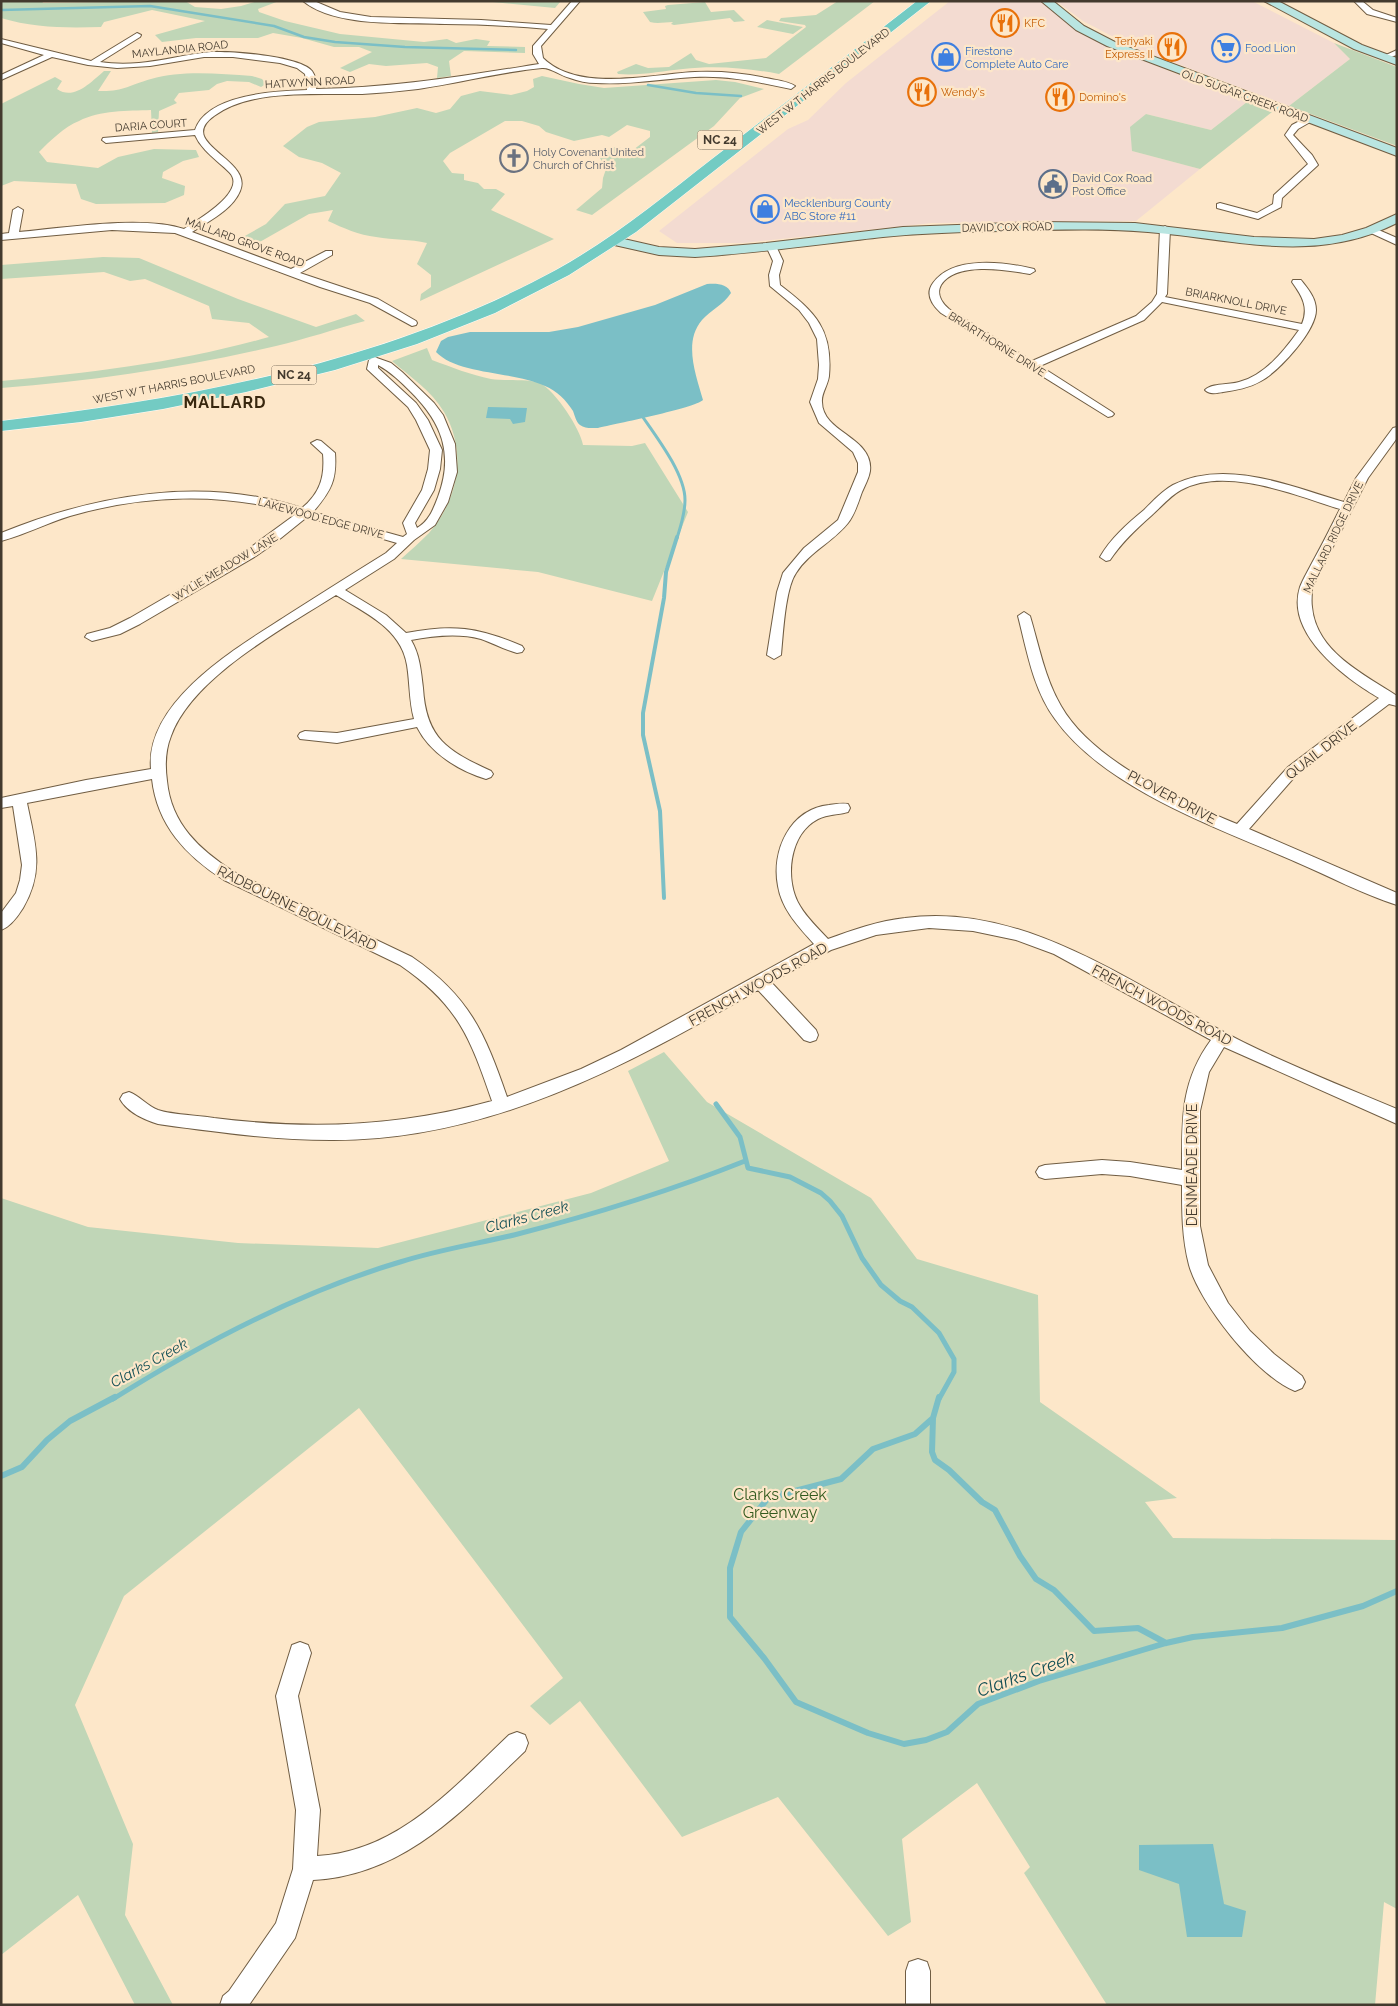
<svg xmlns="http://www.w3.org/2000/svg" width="1398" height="2006" font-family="Raleway,sans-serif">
<rect width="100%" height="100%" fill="#fde7c9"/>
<!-- commercial -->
<path fill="#f3dbd1" d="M950,1H1042L1069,22L1067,23L1109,47L1247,102L1211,130L1146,114L1132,151L1200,169L1136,221L932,223L744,243H677L659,231L788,129L808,120L846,83Z
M1056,1H1252L1334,43L1350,59L1289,106L1133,47L1083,21Z"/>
<!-- green -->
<path fill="#c0d6b7" d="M1,1H42L43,3L185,1L195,7L221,9L241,6L258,1H279L258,9L259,12L285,21L340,34L424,42L447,39L456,43L476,39L490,41L487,46L525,47V53L464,51L449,61L451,76L437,78L438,67L427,63L386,66L369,64L350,72L340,68L372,52L359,47H334L302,38L273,33L258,38H196L162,42L155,35L205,21L152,10L104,22L101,27C66,28 34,28 1,18Z
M483,1H561L555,8Z
M838,1H875L779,74C747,68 716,65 683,69C662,71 640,76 618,74L617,72L636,64L648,68L669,67L691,53L696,60L709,64L766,58L806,27L805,25L779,21L781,18L816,15Z
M705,2L711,12L734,10L745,21L734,22L730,18L674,25L671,24L673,22C665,22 658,24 650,22L643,12L666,9L665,6L668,5Z
M767,20L803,27L793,34L757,27Z
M1334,43L1397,67V146L1289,106L1350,59Z
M104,71H111L98,91C123,92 129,85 151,79C182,70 220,74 252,76L262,79L266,84L261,87L249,82L227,81L217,84L209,90L179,93L174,100L177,103L159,111L158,132L152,133L151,110C128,111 100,110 79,121C64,127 50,141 39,152L47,162L98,168L118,157L154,149L196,150L199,157L183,161L163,172L162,178L185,186L184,195L165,203L96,204L81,199L76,184L14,181L1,186V104L55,77L62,81L57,89C74,101 91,82 104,71Z
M542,76L579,84L604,88L716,80L735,82L764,89L740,98L714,126L592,215L576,210L602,188L603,178L606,169L599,156L615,147L633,150L650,137V131L627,125L609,137L602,135L574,141L546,132L539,126L522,121H505L450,153L443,161L452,173L464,174V180L478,183L484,189H496L505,194L491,210L554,239L420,301L421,294L431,287V275L417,264L427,243C410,239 394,240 376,237C359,235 343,228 328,221L333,210L309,214L251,247L236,241L266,224L285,204L325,196L341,173L322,163L299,157L283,146L307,127L319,122L375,117L417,108L436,113L450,109L461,96L480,91L511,95L527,91L534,87L533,79Z
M1247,102L1272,112L1200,169L1132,151L1130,127L1146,114L1211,130Z
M103,257L139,258L238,299L316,327L356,314L365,321C335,329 306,339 276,346C186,367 94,381 1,388V381C91,373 182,362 269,337L249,323L212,319L209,306L145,279L130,281L104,272L1,279V265Z
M427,348L432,360C451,367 471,375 491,379C502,381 531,379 540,383C556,392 580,428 583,445L632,446L645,443L688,512L652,601L538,572L401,559C410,551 420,542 429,533C459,499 467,451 444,412C432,391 409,376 392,361Z
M664,1052L707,1102L871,1198L917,1259L1038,1295L1040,1402L1177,1498L1145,1502L1173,1538L1397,1540V1909L1384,1902L1375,2005H1107L1024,1873L1030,1867L977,1783L902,1839L911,1922L888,1936L778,1797L682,1837L580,1701L550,1725L530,1706L563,1678L359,1408L124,1596L75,1705L133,1844L125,1915L173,2005H135L78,1895L1,1955V1198L88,1227L238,1243L378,1248L591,1193L669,1161L628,1071Z"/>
<!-- water -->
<path fill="#7bbfc6" d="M707,284C717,283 728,284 731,293C723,305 711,310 702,320C683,342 696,375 703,400C695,408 615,424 598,428C592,428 585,429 580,425C576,422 575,416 573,411C566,400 557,391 545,386C513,371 458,375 436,352L441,341L448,337L470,332H549L578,327L655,305Z
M488,407L527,408L525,422L513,424L510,419L486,418Z
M1213,1844L1224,1904L1246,1911L1242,1937H1187L1179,1884L1139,1870V1845Z"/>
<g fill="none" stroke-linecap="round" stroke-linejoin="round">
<!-- stream-far4 -->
<path stroke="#7bbfc6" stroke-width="2.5" d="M1,10L150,6L274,26L304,37L335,42L405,47L516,50
M648,85L696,93L741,96"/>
<!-- stream-far3 -->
<path stroke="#7bbfc6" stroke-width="3" d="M640,413C655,435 685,473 685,500C685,514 681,525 677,538"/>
<!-- stream-far2 -->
<path stroke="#7bbfc6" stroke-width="4" d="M664,898L660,811L643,735V713L664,598L666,572L677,537"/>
<!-- stream-far1 -->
<path stroke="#7bbfc6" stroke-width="5" d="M716,1104L740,1137L748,1168L790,1177L821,1193L830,1201L842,1216L862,1258L881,1285L900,1301L912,1307L939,1333L954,1359V1372L939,1399
M113,1399C202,1343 299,1292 400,1262C437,1250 476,1244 514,1235C592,1215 670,1191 745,1161"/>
<!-- stream -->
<path stroke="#7bbfc6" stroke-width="6" d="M939,1397L933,1418L915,1434L873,1449L841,1479L768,1498L741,1532L730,1568V1617L764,1658L796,1702L868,1733L904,1744L926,1740L947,1732L978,1704L1039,1681L1166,1643L1193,1637L1282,1628L1363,1606L1397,1591
M933,1418L932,1452L935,1460L949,1470L982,1502L995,1510L1020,1556L1036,1579L1054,1590L1094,1631L1138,1628L1166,1643
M1,1476L22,1467L47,1440L70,1421L115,1397"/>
<defs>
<path id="street" d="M303,1H314L340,12L371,17L481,20L551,25L572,1H580L541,46L543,58C578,93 652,74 695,72C719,71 743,73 766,78C775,80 788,81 795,86L791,89C758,82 727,75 694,77C661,79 629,85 596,83C587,83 578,81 570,78C561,76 550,67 542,68C500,72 460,83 418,89C400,91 381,93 362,94C318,95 252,88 214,116C175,144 254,159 240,191C232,210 209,221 192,232L291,269L326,251H332V255L300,273L378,299L416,321L417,323L416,325L412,326L370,303L320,287L175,233L112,230L1,240V234L9,233L13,210L18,207L23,210L19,232C62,228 144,215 184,229C196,221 249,191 229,172C217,160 202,151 195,135L106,143L102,140L103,138L195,130C207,94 276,91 307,90L305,74L297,68L280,63L233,57H204L150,66L117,68L88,65L52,57L1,80V75L44,55L1,43V39L91,61L137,33L141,35L140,37L100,62C113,64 126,64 139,63C163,61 187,54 211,52C231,51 300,56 312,71C316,77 317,83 316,89C393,88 463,76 539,64L533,54V46L548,29C513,26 479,24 445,24C404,22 336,28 303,1Z
M1354,1H1362L1373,10L1397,18V22L1367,14Z
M1397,50V55L1390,57L1386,55Z
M1309,116L1312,117V121L1298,129L1293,135L1312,155L1318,165L1282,198L1281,207L1258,219L1217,208V204L1220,203L1257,213L1273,204L1274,195L1308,164L1285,135L1292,125Z
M1165,226L1170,229L1167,294L1165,297L1302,324C1309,307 1302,296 1292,282L1293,280H1301C1308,289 1316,298 1316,310C1316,331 1279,371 1261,381C1249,388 1236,390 1223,392C1217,393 1210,395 1205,390C1212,383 1229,385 1239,382C1264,376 1284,351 1299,330L1162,302L1144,320L1040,366L1112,412L1114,414L1112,416L1108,417L941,313C932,305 925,294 933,283C953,255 1005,262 1034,269L1035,271L1030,274C1007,270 956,261 941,285C936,294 942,303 949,309L1032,361L1136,316L1152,302L1157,294L1160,229Z
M1374,228L1397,238V245L1371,233V229Z
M771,243L776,246L783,261L779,275L780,285C815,312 833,329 829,376C828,385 821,394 822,402C822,433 874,437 870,471C869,478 865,485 862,492C858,503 855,514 848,523C833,542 809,552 796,573C785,589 783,635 781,655L774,659L767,655L777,592L783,573L804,548L838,520L858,472V463L853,452L819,423L810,402L818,379L819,365L817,339L809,323L799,310L770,286L769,275L773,261L766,246Z
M374,357L391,363L402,372L434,403L443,415L455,444L457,472L448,502L435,525L414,540L394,559L345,590L386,615L406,633C453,624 478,627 522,646L524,649L522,652L517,653C505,650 493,643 481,639C458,633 434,636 411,640C420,655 421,672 423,688C426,739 448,751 491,771L493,774L491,777L486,779C459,771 430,753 417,727L337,743L300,739L298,736L300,733L305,731L337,733L414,719C409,701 410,683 407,665C401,628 365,613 336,595C284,628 192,677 171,736C165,751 165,766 167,781C171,824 200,850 234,872L412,957C469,996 485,1033 507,1097L581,1069L621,1050L814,944C799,927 782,910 778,886C771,851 790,809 829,805C836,804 842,803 848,804L850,808L848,812C838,815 828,814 818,819C789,834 784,880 800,906C807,918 818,928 828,939C853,930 878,921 905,918C1029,901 1142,992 1247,1044C1296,1068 1347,1088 1397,1109V1124L1224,1047L1209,1072L1200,1111V1226L1208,1265L1228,1303L1250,1331L1274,1354L1302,1376L1305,1382L1302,1388L1295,1391C1257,1376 1200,1304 1189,1265C1182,1238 1182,1212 1182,1185L1130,1176L1102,1174L1045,1179L1039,1177L1036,1172L1039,1167L1045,1165L1102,1160L1130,1162L1182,1170C1182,1121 1180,1082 1211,1040L1054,954L1016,940L973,931L929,928L876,935L831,950L771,982L816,1030L818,1035L816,1040L810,1042L804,1040L758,990C627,1066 488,1141 331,1140C273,1140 216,1132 158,1124C145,1120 127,1112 120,1099L123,1094L129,1092C140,1096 147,1106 158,1110C173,1115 197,1115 214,1118C310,1130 398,1127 492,1101C470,1037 458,1005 400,965L224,880C186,856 157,825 152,779L27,803C35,843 45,870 23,908C18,916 10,927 1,930V913L16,893L20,880L22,865L13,806L1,808V798L86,780L151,769C145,701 238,647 286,616C319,595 352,574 386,553L397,543L307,517L276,542L256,556L140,624L120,634L92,641L85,637L87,634L110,628L130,618L247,550L296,514C224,491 142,495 70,516C47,523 24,535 1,541V533C97,494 203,476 302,508C320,493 325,477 323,454L311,443L317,440L321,441L335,453C337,480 331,491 313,512L403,537L407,534L403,523L422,490L428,469L430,450L416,420L408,407L367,369L369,360ZM378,365C391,372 401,382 411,392C442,423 454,454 438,497C433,510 429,521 417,528L415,523L434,490L440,469L442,450L428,420L416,403L378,368Z
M1397,427V438L1368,478L1312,588C1312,594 1311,601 1312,607C1316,652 1364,674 1397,696V706L1389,704L1298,773L1249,829L1397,893V905C1362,894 1329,876 1296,862C1218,828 1105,789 1055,719C1033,689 1027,651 1018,616L1024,612L1030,616C1039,646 1045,679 1061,706C1093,762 1180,800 1237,824L1288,767L1379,698C1345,678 1285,634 1300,587C1303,579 1308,571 1312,563C1322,545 1331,527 1340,509C1295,495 1226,466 1181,490C1170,496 1161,507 1152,515C1136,529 1122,542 1110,560L1106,561L1100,557C1111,538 1127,524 1144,510C1153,501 1162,491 1173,485C1226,458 1292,487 1344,502L1356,478L1393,428Z
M300,1642L308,1645L311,1653L298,1696L320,1810L317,1856C398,1852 454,1787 509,1735L517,1732L525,1735L528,1743L525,1751C463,1810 405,1875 313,1880L295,1938L249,2005H220L223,1996L229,1991L276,1923L293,1869L296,1810L276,1696L292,1645Z
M918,1959L927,1962L930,1971V2005H906V1971L909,1962Z"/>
<path id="secondary" d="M1041,1H1053L1084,26L1115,42L1397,148V156L1107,46L1076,30Z
M1264,1H1278L1362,45L1397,58V65L1354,49Z
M1397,214V223C1314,265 1235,239 1148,232C1099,228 1050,230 1000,231C961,232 922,233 883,237C820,244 758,253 695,257L659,255L610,244L608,241L615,237L659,247L695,249L766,243L903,227L1039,222L1135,223L1254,237L1314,239L1342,235L1366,228Z"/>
<path id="primary" d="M917,1H931L636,232L569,275L495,313L417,344L335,370L246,392L163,409L81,422L1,431V421C193,398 385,363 556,270C612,239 662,198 712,159C781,106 849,54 917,1Z"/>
</defs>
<!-- street casing -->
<use href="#street" stroke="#705d43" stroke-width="2"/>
<!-- secondary casing -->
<use href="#secondary" stroke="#705d43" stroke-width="2"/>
<!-- primary casing -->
<use href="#primary" stroke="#fff" stroke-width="1"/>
<!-- street -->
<use href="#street" fill="#fff" fill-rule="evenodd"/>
<!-- secondary -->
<use href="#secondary" fill="#b9e5e1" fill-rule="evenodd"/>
<!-- primary -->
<use href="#primary" fill="#73cbc3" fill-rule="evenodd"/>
</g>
<!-- icons -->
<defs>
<symbol id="restaurant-ring" viewBox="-11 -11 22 22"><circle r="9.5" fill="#fde7c9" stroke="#e8710a" stroke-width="1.5"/><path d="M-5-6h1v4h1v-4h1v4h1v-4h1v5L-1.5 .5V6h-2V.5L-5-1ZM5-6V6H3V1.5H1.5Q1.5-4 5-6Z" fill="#e8710a"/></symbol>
<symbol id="supermarket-ring" viewBox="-11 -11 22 22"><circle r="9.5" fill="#fde7c9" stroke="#3f7fe0" stroke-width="1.5"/><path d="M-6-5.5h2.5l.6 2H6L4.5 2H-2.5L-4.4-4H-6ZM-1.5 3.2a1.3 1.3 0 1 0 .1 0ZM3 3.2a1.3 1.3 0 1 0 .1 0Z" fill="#3f7fe0"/></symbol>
<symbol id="shop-ring" viewBox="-11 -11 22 22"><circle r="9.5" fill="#fde7c9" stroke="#3f7fe0" stroke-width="1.5"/><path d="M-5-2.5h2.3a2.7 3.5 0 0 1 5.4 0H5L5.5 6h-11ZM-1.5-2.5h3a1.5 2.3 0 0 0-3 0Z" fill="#3f7fe0"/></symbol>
<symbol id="church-ring" viewBox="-11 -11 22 22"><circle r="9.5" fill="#fde7c9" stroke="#6b7280" stroke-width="1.5"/><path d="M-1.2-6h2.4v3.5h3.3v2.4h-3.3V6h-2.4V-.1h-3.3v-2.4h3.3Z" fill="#6b7280"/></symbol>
<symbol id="civic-ring" viewBox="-11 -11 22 22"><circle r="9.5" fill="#fde7c9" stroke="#5c6f8a" stroke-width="1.5"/><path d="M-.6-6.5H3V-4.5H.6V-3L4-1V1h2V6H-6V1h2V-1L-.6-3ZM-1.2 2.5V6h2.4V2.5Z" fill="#5c6f8a"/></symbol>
</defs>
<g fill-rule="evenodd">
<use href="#restaurant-ring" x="989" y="7" width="32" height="32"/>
<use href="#restaurant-ring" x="1156" y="31" width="32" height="32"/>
<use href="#supermarket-ring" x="1210" y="32" width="32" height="32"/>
<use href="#shop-ring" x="930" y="41" width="32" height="32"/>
<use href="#restaurant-ring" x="906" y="76" width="32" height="32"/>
<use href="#restaurant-ring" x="1044" y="81" width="32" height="32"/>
<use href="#church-ring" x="498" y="142" width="32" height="32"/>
<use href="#civic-ring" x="1037" y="168" width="32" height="32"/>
<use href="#shop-ring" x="749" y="193" width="32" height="32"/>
</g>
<g text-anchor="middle" stroke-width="4.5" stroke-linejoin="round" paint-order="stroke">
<!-- far-food labels -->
<g font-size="11" fill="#c56008" stroke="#fde7c9" text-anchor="start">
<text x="1024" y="27">KFC</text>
<text x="1153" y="45" text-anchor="end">Teriyaki<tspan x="1153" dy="13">Express II</tspan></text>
<text x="941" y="96">Wendy's</text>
<text x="1079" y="101">Domino's</text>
</g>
<!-- far-shop labels -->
<g font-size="11" fill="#366cbe" stroke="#fde7c9" text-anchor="start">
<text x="1245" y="52">Food Lion</text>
<text x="965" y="55">Firestone<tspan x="965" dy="13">Complete Auto Care</tspan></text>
<text x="784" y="207">Mecklenburg County<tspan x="784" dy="13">ABC Store #11</tspan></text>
</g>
<!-- far-street labels -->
<g font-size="11" fill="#433a2e" stroke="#fde7c9">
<text transform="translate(180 49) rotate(-6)" y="4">MAYLANDIA ROAD</text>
<text transform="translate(823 81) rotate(-38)" y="4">WEST W T HARRIS BOULEVARD</text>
<text transform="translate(310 82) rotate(-3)" y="4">HATWYNN ROAD</text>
<text transform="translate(1245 96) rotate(20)" y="4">OLD SUGAR CREEK ROAD</text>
<text transform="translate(151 125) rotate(-4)" y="4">DARIA COURT</text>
<text transform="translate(1007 227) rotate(-1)" y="4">DAVID COX ROAD</text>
<text transform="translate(245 242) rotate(20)" y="4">MALLARD GROVE ROAD</text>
<text transform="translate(1236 301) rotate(11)" y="4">BRIARKNOLL DRIVE</text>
<text transform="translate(997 344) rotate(32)" y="4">BRIARTHORNE DRIVE</text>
<text transform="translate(174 384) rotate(-11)" y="4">WEST W T HARRIS BOULEVARD</text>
<text transform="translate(321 518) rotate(15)" y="4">LAKEWOOD EDGE DRIVE</text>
<text transform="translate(1333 537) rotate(-64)" y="4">MALLARD RIDGE DRIVE</text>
<text transform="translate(225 567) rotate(-31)" y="4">WYLIE MEADOW LANE</text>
</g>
<!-- far-worship labels -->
<g font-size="11" fill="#5b616d" stroke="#fde7c9" text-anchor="start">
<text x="533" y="156">Holy Covenant United<tspan x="533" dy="13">Church of Christ</tspan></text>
</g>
<!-- far-service labels -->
<g font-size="11" fill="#4e5e75" stroke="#fde7c9" text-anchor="start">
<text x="1072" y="182">David Cox Road<tspan x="1072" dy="13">Post Office</tspan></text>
</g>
<!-- shield labels -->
<g fill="#fde7c9" stroke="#7b6e5c" stroke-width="1">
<rect x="697.5" y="130.5" width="45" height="19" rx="4"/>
<rect x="271.5" y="365.5" width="45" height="19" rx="4"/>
</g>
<g font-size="12" font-weight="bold" fill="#433a2e">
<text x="720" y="144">NC 24</text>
<text x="294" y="379">NC 24</text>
</g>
<!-- street labels -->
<g font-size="14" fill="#433a2e" stroke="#fde7c9">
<text transform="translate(1321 750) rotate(-38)" y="5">QUAIL DRIVE</text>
<text transform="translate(1172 797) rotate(28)" y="5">PLOVER DRIVE</text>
<text transform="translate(297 908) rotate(26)" y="5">RADBOURNE BOULEVARD</text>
<text transform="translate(758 984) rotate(-29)" y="5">FRENCH WOODS ROAD</text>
<text transform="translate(1162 1005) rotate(28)" y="5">FRENCH WOODS ROAD</text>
<text transform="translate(1192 1165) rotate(-90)" y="5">DENMEADE DRIVE</text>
</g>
<!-- water labels -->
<g font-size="15" font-style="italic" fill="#124f55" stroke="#fde7c9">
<text transform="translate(527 1217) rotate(-15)" y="5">Clarks Creek</text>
<text transform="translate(149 1363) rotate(-29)" y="5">Clarks Creek</text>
</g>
<!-- far-district labels -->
<g font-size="16" font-weight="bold" letter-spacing="1" fill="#38270e" stroke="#fde7c9">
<text x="225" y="408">MALLARD</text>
</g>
<!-- near-park labels -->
<g font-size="16" fill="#325a1e" stroke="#fde7c9">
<text x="780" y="1500">Clarks Creek<tspan x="780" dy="18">Greenway</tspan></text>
</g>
<!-- near-water labels -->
<g font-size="18" font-style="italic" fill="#124f55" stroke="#fde7c9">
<text transform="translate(1026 1674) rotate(-20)" y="6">Clarks Creek</text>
</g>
</g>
<!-- border -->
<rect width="1398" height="2006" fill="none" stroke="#433a2e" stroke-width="5"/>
</svg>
